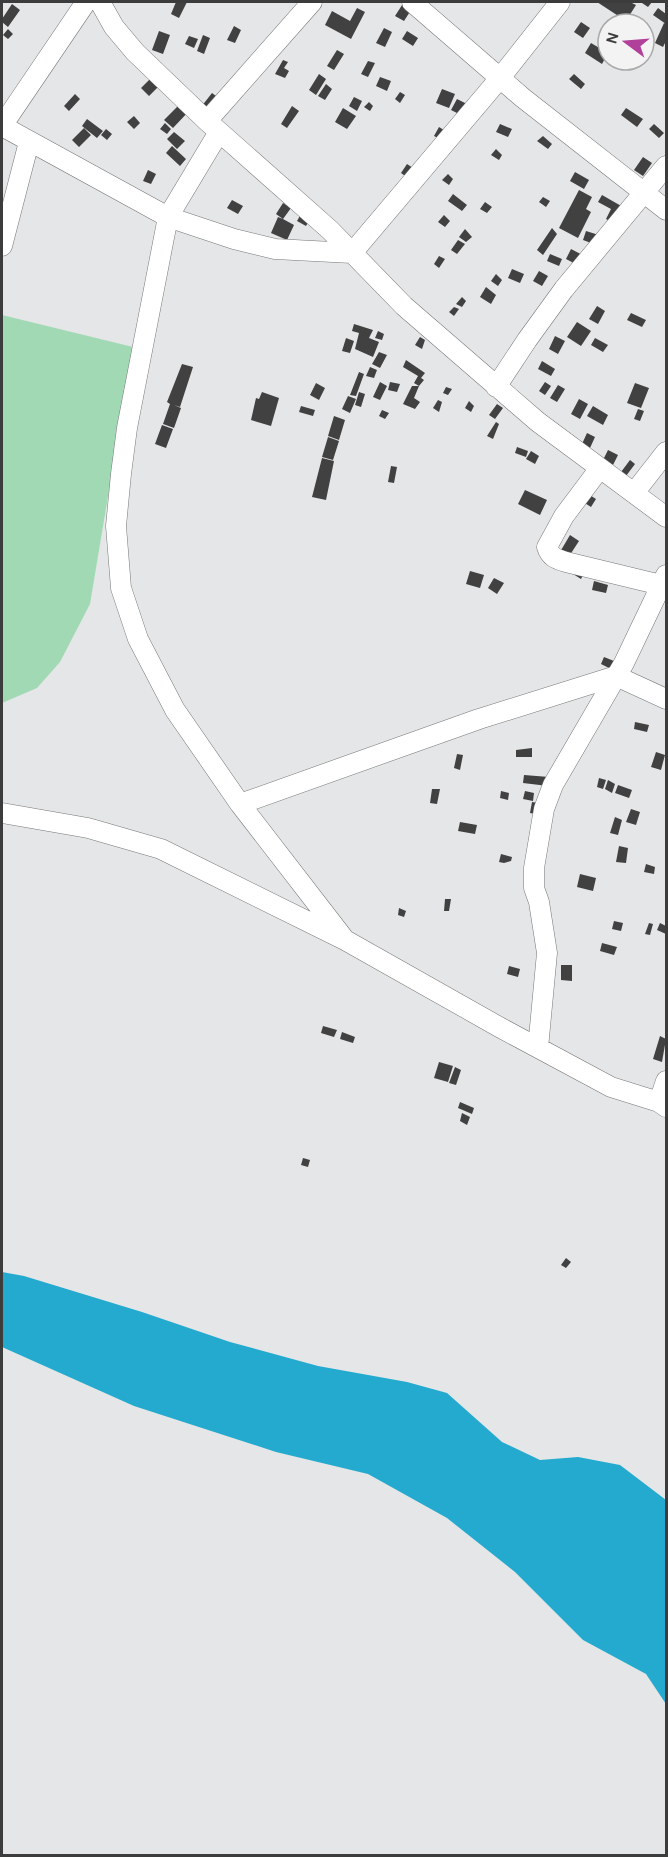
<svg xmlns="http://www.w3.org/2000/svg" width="668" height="1857" font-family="Karla,sans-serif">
<rect width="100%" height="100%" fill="#e5e6e7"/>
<!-- green -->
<path fill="#a1d9b5" d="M2,315L133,347L90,604L60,662L37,688L2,703Z"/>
<!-- water -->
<path fill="#23aace" d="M2,1272L24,1276L142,1312L230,1342L318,1366L407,1382L447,1393L502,1442L540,1460L578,1457L620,1465L666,1500V1704L646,1674L583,1640L515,1572L447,1518L368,1474L276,1452L134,1406L2,1347Z"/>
<!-- building -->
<path fill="#414141" d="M176,2H187L179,18L171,14Z
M404,2L413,7L404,21L395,16Z
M597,2H630L636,5L626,21Z
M643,2H652L648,7L642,3Z
M12,4L20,10L8,27L2,22V19Z
M357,8L365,12L351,39L325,25L332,11L350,21Z
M658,8L666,14V41L663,47L655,43L664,23L666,24L653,15Z
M581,22L590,28L583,38L574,32Z
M234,26L241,30L235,43L227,40Z
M384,28L392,32L385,47L376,43Z
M8,29L13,34L8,39L3,35Z
M159,31L170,35L163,54L152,50Z
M407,31L418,38L413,46L402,39Z
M203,35L210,38L204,54L197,51Z
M189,36L198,39L194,48L185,44Z
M591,43L608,53L602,64L585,53Z
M337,50L344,54L334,70L327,66Z
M283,60L288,62L284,68L289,71L285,78L275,74Z
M368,61L375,63L368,77L361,74Z
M155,74L163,82L149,96L141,88Z
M319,74L326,79L316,95L309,90Z
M574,74L585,84L581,89L569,79Z
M380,77L391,81L387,91L376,86Z
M326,84L332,89L325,100L318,96Z
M442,89L455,94L449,108L436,103Z
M400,92L405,95L400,103L395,99Z
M212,93L224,102L213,116L201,107Z
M75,94L80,99L69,111L64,106Z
M354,97L362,101L357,111L349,106Z
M457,99L467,104L461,115L451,110Z
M182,102L190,110L173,128L164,120Z
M369,102L373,106L370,111L364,107Z
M292,106L299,111L287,128L281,124Z
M343,108L356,116L347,129L335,122Z
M626,108L643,119L637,127L621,115Z
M134,116L140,123L134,129L127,122Z
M87,119L103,131L97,138L82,126Z
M165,123L171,129L167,134L160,129Z
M500,124L512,129L508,137L496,132Z
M654,124L664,133L659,138L649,129Z
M439,127L447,132L442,140L434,136Z
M84,128L91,135L79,147L72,140Z
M106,129L112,134L107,140L101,135Z
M174,132L185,141L177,149L167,139Z
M543,136L552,144L548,149L537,141Z
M172,146L186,159L180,166L166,153Z
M496,149L502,155L499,160L491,155Z
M643,157L652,163L643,176L634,170Z
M407,164L413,168L408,178L401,173Z
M148,170L156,174L151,184L143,181Z
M575,172L589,180L584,189L570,181Z
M448,174L453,179L449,185L442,180Z
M579,190L592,197L586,209L591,212L578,238L559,228Z
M453,194L467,205L462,211L448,201Z
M602,195L623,207L614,223L606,219L611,209L598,202Z
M543,197L550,201L546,207L539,202Z
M232,200L243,206L238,214L227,208Z
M485,202L492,207L487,213L480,209Z
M283,203L291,208L283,219L294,225L287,240L271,233L278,217L283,219L276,214Z
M301,214L310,219L306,226L297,221Z
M444,215L450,221L445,227L438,222Z
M552,228L557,234L543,255L537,250Z
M465,229L472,237L466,242L459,237Z
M586,231L602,236L599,246L583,240Z
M458,240L465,244L457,254L451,250Z
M571,249L592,260L587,270L566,259Z
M550,254L562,259L559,266L547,261Z
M439,256L445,259L439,268L434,264Z
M512,269L524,274L520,283L508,278Z
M539,271L548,276L542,286L533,281Z
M496,274L502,280L498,286L491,281Z
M486,287L496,295L491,304L480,297Z
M462,297L466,301L462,307L456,304Z
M597,306L605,311L598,324L589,319Z
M454,307L459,309L454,316L449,312Z
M631,313L646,320L642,327L627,320Z
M577,322L591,331L581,346L567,337Z
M354,324L373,330L369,338L379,342L373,357L355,349L359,333L352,331Z
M378,331L384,334L382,340L375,338Z
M555,336L565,341L558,354L549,349Z
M420,337L425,340L422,349L415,345Z
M346,338L354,341L350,353L342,351Z
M595,338L608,345L603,352L591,345Z
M379,352L387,355L380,368L372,364Z
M406,360L425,373L421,378L424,380L419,386L414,383L418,376L403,367Z
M542,361L555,369L551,376L538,369Z
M182,364L193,367L180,407L174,405L181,408L174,428L163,424L170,404L167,402Z
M370,367L377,370L374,378L366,376Z
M359,372L364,374L356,396L350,395Z
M380,382L387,386L380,400L373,397Z
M390,382L400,384L397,392L388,390Z
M545,382L551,386L545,395L539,391Z
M316,383L325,388L319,400L310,395Z
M635,383L649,388L641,408L627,403Z
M558,385L565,389L557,402L550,398Z
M412,386H419L414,398L420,402L415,409L403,404Z
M446,387L452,389L448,395L443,393Z
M262,392L279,398L271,426L251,420L256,398L259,399Z
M359,392L365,394L361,407L355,405Z
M348,396L356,399L350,413L342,409Z
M579,399L588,404L580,419L571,414Z
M438,400L442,402L439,412L433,408Z
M469,401L474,406L471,412L465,408Z
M497,404L503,408L495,419L489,415Z
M301,406L315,410L313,416L299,412Z
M593,406L608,415L603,425L587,416Z
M638,409L644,411L640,421L634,419Z
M382,410L389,413L385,419L379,416Z
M334,416L345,420L339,440L328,436Z
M496,422L499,424L493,439L487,436Z
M162,425L173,429L166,448L155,444Z
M587,433L595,437L590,448L582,444Z
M328,437L339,441L333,460L322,457Z
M517,447L528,451L526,457L515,453Z
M608,450L618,455L613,465L603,460Z
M531,451L539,456L535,464L526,459Z
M322,458L334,461L326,500L312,497Z
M630,460L635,464L626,476L621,472Z
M391,466L397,467L394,483L388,482Z
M525,490L547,500L540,515L518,504Z
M585,492L596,499L591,507L580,500Z
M570,535L579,541L566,561L584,573L581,579L554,562Z
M470,571L484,575L480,588L466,584Z
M494,578L504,583L497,594L488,588Z
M594,581L608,585L606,593L592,590Z
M604,657L614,661L611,669L601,664Z
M635,722L649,725L647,732L634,729Z
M532,748V757H516V750Z
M656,752L665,755L661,770L651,767Z
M457,754L463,755L460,770L454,768Z
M524,775L549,777L548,786L523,783Z
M599,778L606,780L603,789L597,787Z
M608,780L615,784L612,793L605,789Z
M618,785L632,790L629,798L615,793Z
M432,789H440L437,804L430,803Z
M501,791L509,793L508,800L500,798Z
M525,791L534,793L533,801L523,799Z
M532,802L549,805L547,816L530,813Z
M631,809L640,812L636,825L626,822Z
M615,817L622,820L618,835L610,833Z
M460,822L477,825L475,834L458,831Z
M619,846L628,848L626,863L616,862Z
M501,854L512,857L511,861L504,863L499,862Z
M646,864L655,867L654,874L644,872Z
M580,874L596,878L593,891L577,887Z
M445,899H451L449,911H444Z
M399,908L406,911L404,917L398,915Z
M614,921L623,923L621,931L612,929Z
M649,923L653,924L650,935L645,934Z
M660,923L666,926V934L657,930Z
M602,943L617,947L614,955L600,951Z
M561,965H572V981L561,980Z
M509,966L520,969L518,977L507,974Z
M323,1026L337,1030L334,1037L321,1033Z
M342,1032L355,1037L353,1043L340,1039Z
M660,1036L666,1039L662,1062L653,1059Z
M439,1062L453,1066L448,1082L434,1078Z
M455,1067L461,1070L456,1085L449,1083Z
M460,1102L474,1108L472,1114L458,1108Z
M462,1113L470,1117L467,1125L460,1121Z
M303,1158L310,1160L308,1167L301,1165Z
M566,1258L571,1262L566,1268L561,1265Z"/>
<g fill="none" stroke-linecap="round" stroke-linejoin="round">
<defs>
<path id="minor" d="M100,2L114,27L135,52L207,121L330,230L404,306L538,422L666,517
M412,2L523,98L666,210
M207,121L312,2
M2,126L168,217L234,239L275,249L352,253L500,78L560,2
M2,126L86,2
M219,132L168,217L127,428L121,474L116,526L121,588L138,639L175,710L240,804L345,940
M2,246L29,142
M496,387L527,340L564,289L666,166
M600,468L564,516L547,547C550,557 556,559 566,562L661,585
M634,493L666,452
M240,804L479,719L616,676L666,699
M2,813L88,828L161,849L345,940L501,1028L611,1087L659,1102L666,1107
M538,1048L547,953L539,902L534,888V868L544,809L553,785L624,663L666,575
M659,1102L666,1081"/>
</defs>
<!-- minor casing -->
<use href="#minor" stroke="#767778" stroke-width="21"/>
<!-- minor -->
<use href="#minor" stroke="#fff" stroke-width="20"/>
</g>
<!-- border -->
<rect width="668" height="1857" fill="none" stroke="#3c3c3c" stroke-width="6"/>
<!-- north arrow -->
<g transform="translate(626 42) rotate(286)"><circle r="28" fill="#f3f3f4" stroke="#aaaaaa" stroke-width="1.5"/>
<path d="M0-4.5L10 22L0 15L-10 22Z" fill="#b1409b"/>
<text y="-9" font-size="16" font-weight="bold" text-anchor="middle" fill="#3c3c3c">N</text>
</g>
</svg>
